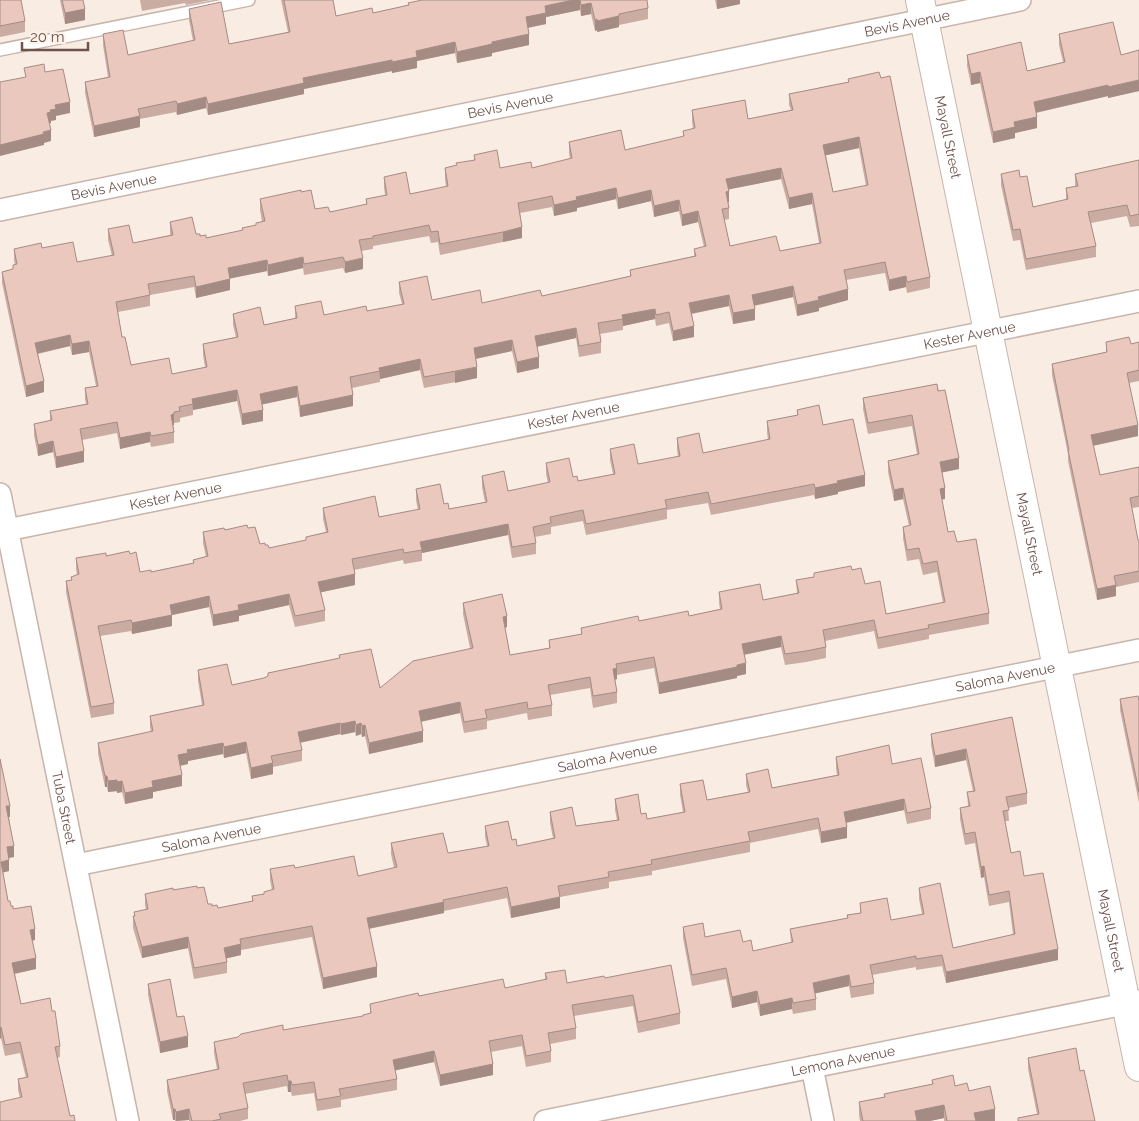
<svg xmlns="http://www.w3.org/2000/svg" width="1139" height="1121" font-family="Raleway,sans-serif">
<rect width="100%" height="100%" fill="#f9ede3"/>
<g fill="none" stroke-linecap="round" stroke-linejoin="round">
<defs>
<path id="service" d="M0,50L249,0"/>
<g id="minor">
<path id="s1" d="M0,210L1020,0"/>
<path id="s2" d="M0,494L128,1121"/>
<path id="s3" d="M7,530L1139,301"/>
<path id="s4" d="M76,865L1139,650"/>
<path d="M812,1067L823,1121"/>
<path id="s5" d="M545,1121L1139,1001"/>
</g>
<g id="tertiary">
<path id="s6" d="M920,0L1139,1067"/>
</g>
</defs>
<!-- service casing -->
<use href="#service" stroke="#c8b4ab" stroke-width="14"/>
<!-- minor casing -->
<use href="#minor" stroke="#c8b4ab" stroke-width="24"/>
<!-- tertiary casing -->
<use href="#tertiary" stroke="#c8b4ab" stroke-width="30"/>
<!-- service -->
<use href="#service" stroke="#fff" stroke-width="11"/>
<!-- minor -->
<use href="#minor" stroke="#fff" stroke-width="21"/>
<!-- tertiary -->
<use href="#tertiary" stroke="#fff" stroke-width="28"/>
</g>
<!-- wall -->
<path fill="#caaca3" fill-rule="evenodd" d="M0,0L25,21V32L0,37Z
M60,0H83L85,20L65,24Z
M140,0H211L186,5L185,3L142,11Z
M281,0H333L336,16L373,13L408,5V3L422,0H647L648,8V19L619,25V27L597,32V30L595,31L591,14L581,16L580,10L546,17V24L528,28L529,45L492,53V56L457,63L455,53L417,61V68L392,73V71L304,89V94L208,115L206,108L177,115L176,112L140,119V127L94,137L85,93V82L108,77L103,45V34L128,55L193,41L189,20V9L229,44L288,32Z
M715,0H740V4L717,9Z
M1059,34L1121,55L1139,50V91L1108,98V96L1036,113L1037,128L1015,133V138L993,143L980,83L971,85L967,66V55L1027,71L1063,62L1059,45Z
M848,79L930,277V288L907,293L906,287L889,291L885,273L846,280L848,300L819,308V311L797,316L793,297L754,306L755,320L733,324L729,306L692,314L694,337L673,341L669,323L656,326L655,319L623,326V330L600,334L601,342V353L579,357L576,338L537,347L539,368L517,373L512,351L476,359L477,378L424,388L420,370L380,379V382L352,388L353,406L300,417L297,397L262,404L263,421L242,425L237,401L193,410V415L180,418V422L174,423V425H173L174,432V443L151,447L150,442L120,449L117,433L82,440L84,462L56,468L53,452L38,456L34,435V424L50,421V411L86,404L85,399V388L96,386L89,352L72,355L70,346L38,354L44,392L26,397L2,283V272L13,269V265H15L14,260V249L42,248L77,262L112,256L108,240V229L133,243L170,235V222L196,234L206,238L242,231V228L256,225V223L262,222L260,210V199L301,192L315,209L330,212L366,205V199L385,195L384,188V177L410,194L446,187L445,179V168L474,160V155L500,168H532L570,159L569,153V142L625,150L683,137V131L693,129L692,121V110L748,119L791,110L789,105V94L848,82ZM859,148L866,186L833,192L826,155ZM781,179L789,209L812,204L819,243L780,251L730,246L724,220L729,219V208L728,202H729V189ZM616,199L618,209L651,201L654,217L679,211L682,226L698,222L704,247L694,249V256L630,270V276L542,296L482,303L432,300L399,282V293L402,304L367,311L324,315L295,306V318L264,325L233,314V325L236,337L203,344V355L205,367L172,374L131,365L122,337L118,312L150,306V295L194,287L196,298L230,290V278L267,271L268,276L303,268L304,275L343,268L345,273L363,269L361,251L373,249V246L429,236L431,243L438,242L440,255L503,242L522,238L520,213L552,207L554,216L577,211V208Z
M1139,160V226L1130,227L1127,216L1091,223L1096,246V257L1026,270L1020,240L1013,241L1001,185V174L1020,177L1033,207L1066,200V188L1075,186V174Z
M1106,342L1131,344L1139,342V381L1129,383L1138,436L1093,446L1100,475L1139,467V507L1132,508L1138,540H1139V582L1116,587V596L1097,600L1068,461V454L1052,375V364L1106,352Z
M937,384L959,469L942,472L945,499H942L948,532L957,542L989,613V624L929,635V639L878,649L874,631L825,641L826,647V658L806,662L785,665L781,647L744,655L746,674L737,676V678L659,694L654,668L617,675V679L615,680L617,692V703L593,708L590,688L550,695L552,705V716L528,720L527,713L487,721V729L464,733L460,713L421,722L423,742L369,754L365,736L362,737L361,734L356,736L355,732L341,735L340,734L300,743L302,750V761L273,767V774L251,779L246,753L224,758L223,754L188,761V764L180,766L182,786L153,792V798L125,804L122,792L117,793V791L108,792L107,787H105L98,754V743L151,732L150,727V716L202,705L198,681V670L232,685L264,678L268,676V673L339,658V655L380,688L470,648L463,614V603L507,627L505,628L510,655L549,648V640L581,634V628L689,616L720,609L719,603V592L763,600L797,593L796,580L814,577V573L852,570L865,584L886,614L943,603L937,572L923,575L919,559L907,561L903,538V527L909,526L903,499L894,501L888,472V461L917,454L912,426L868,434L863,409V398Z
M797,410L823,425L865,486L838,492V494L815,499L814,495L711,515L708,503L667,510V519L586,535L583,521L551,527V534L535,537L536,543V554L512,558L508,535L422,553V561L404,564L403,560L354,570L355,585L321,592L325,610V621L295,627L289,605L239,616V621L213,626L209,607L172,615V626L132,634L131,631L100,636L114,703V714L91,718L66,592V581L71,580V577L77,575L76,569V558L130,554L140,572H151L193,563V560L206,557L203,543V532L248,528L260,544L265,545L269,548L306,540V537L326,532L323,519V508L379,517L418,510L416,500V489L444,504L449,509L485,502L482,487V476L508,491L548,483L546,474V463L573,477L578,481L613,474L610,460V449L638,464L678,457L677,449V438L703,453L768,440L767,432V421L797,415Z
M1120,699L1139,701V803L1120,710Z
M1012,717L1027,793V804L1008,808L1009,821H1005L1011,853L1024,876L1058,960L946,983L942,966L916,970V967L872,975L874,983V994L851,998L849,986L815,993L816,999V1010L793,1014L792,1009L760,1016L757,1002L732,1008L726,979L692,986L683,938V927L705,937L743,942L753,951L791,943L790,929L847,918V915L860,913V903L891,920L922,914L919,899V888L953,948L1013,935L1009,902L989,906L984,877L981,878L975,843L965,845L960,819V808L968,806L967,792L973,791L966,760L935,767L931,745V734Z
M836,757L892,764L931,808V819L907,824L904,810L846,823L847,838L821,843L818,829L750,843V852L652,871V875L609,882V888L560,897V908L511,918L507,898L444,911V913L369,929L377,977L323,989L312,937L241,950V955L227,958V973L194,979L188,948L142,958L133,928V916H134V912L146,910L145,905V894L197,888L208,904L218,908L252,901V896L264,894V892L272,890L270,880V869L295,868L358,876L394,868L391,854V843L448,853L487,846L485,837V826L512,840L517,846L553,838L550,823V812L576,826L617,820L615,810V799L641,814L647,819L683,812L680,795V784L707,800L748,792L746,785V774L772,788L837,775L836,768Z
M0,759L10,817H9L14,857L9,858V871L3,872L8,901L35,940L32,941L36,969L15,974L21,1004L60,1046V1057L57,1058L70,1116L75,1121L20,1098L18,1090V1079L26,1078L20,1053L5,1056L1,1038L0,1039Z
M545,973L567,983L605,978L680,1013V1024L638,1033L633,1006L574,1016L576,1028V1039L550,1044L551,1051V1062L526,1067L522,1046L491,1052L493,1075L440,1086L434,1062L395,1070L397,1079V1090L341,1100V1107L317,1111L314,1093L292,1096L291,1092H288L287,1086L245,1094L248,1108V1119L240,1121H189V1120L175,1121V1120H173L167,1091V1080L217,1069L214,1053V1042L363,1017L370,1013V1004L419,996L505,988L545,980Z
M148,984L177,1017L188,1047L160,1053L148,995Z
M1028,1058L1080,1071L1095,1121H1018V1118L1037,1114L1028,1069Z
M932,1080L955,1086L969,1091L995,1121H944V1118L930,1121H860L859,1115V1102L884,1097V1094L932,1084Z"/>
<!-- shaded-wall -->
<path fill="#a48c85" d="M573,0H580V10L546,17V24L526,28V17L545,6Z
M717,0H740V4L717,9Z
M591,3V14L581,16V5Z
M85,9V20L65,24V13Z
M619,16V27L597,32V21Z
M597,19V30L595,31V20Z
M529,34V45L492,53V56L457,63V52L492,42Z
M455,42V53L417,61V68L392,73V62L416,51Z
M392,60V71L304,89V94L208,115V104L303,78Z
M980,72V83L971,85V74Z
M1139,80V91L1108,98V87Z
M1108,85V96L1034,113V102Z
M206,97V108L177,115V104Z
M70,102V113L56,116V120L51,121V123L47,124V113L55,105Z
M140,116V127L94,137V126Z
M1037,117V128L1015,133V138L993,143V132L1014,122Z
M51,130V141L44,143V145L0,156V145Z
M859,137V148L823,156V145Z
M781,168V179L726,190V179Z
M616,188V199L577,208V211L554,216V205L576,197Z
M651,190V201L618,209V198Z
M729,191V202L726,203V192Z
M812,193V204L789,209V198Z
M679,200V211L654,217V206Z
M698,211V222L682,226V215Z
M522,227V238L503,242V232Z
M303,257V268L268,276V265Z
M363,258V269L345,273V262Z
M267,260V271L228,279V268Z
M906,276V287L889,291V280Z
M230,279V290L196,298V287Z
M793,286V297L752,306V295Z
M848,289V300L819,308V311L797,316V305L818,297Z
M729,295V306L689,314V303Z
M655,309V319L623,326L622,315Z
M755,309V320L733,324V313Z
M694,326V337L673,341V331Z
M576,328V338L535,347V336Z
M70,335V346L35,354V343Z
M512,340V351L474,359V348Z
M89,341V352L72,355V344Z
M539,357V368L517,373V362Z
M420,359V370L380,379L379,368Z
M477,367V378L455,383V372Z
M44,381V392L26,397V386Z
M297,386V397L260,405V394Z
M237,390V401L193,410L192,399Z
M353,395V406L300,417V406Z
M263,410V421L242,425V414Z
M174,414V425L171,426V415Z
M1138,425V436L1091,446V435Z
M150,432V442L120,449V438Z
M53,441V452L38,456V445Z
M84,451V462L56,468V457Z
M959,458V469L940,473V462Z
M865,475V486L838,492V494L815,499V488L837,481Z
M903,488V499L894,501V490Z
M945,488V499L940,500V489Z
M508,524V535L422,553L420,542Z
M355,574V585L318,593V582Z
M1116,585V596L1097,600V589Z
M289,594V605L239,616V621L213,626V615L238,605Z
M209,596V607L172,615V626L132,634V623L170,605Z
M507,616V627L503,628V617Z
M781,636V647L742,655V644Z
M746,663V674L737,676V678L659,694V683Z
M617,668V679L613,680V669Z
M460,702V713L419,722V711Z
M355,721V732L341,735V724Z
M340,723V734L298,743V732Z
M361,723V734L356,736V725Z
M365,725V736L362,737V726Z
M423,731V742L369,754V743Z
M246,742V753L224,758V747Z
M223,743V754L188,761V764L178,766V755L187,750Z
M966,749V760L935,767V756Z
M273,763V774L251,779V768Z
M182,775V786L153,792V798L125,804V793L152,781Z
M105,776H107V787H105Z
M117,780V791L108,792V781Z
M122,781V792L117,793V782Z
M904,799V810L844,823V812Z
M6,806H10V817H6Z
M847,827V838L821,843V832Z
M14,846V857L7,858V847Z
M9,860V871L1,873V862Z
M984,866V877L981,878V867Z
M560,897V908L511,918V907Z
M444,902V913L367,929V918Z
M35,929V940L30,941V930Z
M188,937V948L142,958V947Z
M241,944V955L224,959V948Z
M1058,949V960L946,983V972Z
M36,958V969L12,974V963Z
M377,966V977L323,989V978Z
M849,975V986L813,994V983Z
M757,991V1002L732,1008V997Z
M792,998V1009L760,1016V1005Z
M1,1027V1038L0,1039V1028Z
M188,1036V1047L160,1053V1042Z
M434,1051V1062L393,1071V1060Z
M493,1064V1075L440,1086V1075Z
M288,1081H291V1092H288Z
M944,1105V1118L930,1121H915V1111Z
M173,1109H175V1120H173Z
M189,1109V1120L176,1121V1112Z
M995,1109V1121H974V1113Z"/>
<!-- building -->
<path fill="#ebc8be" stroke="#a48c85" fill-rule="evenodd" d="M0,0H21L25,21L0,26Z
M62,0H83L85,9L65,13Z
M284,0H333L336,16L372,8L373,13L409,5L408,3L422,0H573L545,6L546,13L526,17L529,34L492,42V44L457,52L455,42L416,51L417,57L392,62V60L303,78L304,83L208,104L206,97L177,104L176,101L138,109L140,116L94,126L85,82L110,77L103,34L123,30L128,55L195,40L189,9L221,2L229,44L290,32Z
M580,0H647L648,8L619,14V16L597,21V19L595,20L591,3L581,5Z
M1113,22L1121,55L1139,50V80L1108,87V85L1034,102L1037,117L1014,122L1015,127L993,132L980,72L971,74L967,55L1021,42L1027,71L1065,62L1059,34Z
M44,64L45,72L63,69L70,102L55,105L56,109L50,110L51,112L47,113L51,130L43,132L44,134L0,145V82L26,77L24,68Z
M879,72L881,78L890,76L930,277L907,282L906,276L889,280L885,262L844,270L848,289L818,297L819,300L797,305L793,286L752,295L755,309L733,313L729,295L689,303L694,326L673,331L669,312L656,315L655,309L622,315L623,319L598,323L601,342L579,346L576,328L535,336L539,357L517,362L512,340L474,348L477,367L424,377L420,359L379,368L380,371L350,377L353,395L300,406L297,386L260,394L263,410L242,414L237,390L192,399L193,404L179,407L180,411L174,412V414L171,415L174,432L151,436L150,432L120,438L117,422L80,429L84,451L56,457L53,441L38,445L34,424L52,420L50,411L88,404L85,388L98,386L89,341L72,344L70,335L35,343L44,381L26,386L2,272L13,269V265L17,264L14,249L41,243L42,248L73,242L77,262L114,255L108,229L129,225L133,243L173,235L170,222L192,217L196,234H200V236L206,235V238L243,230L242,228L256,225V223L265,221L260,199L301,190V192L311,190L315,209L328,207L330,212L367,204L366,199L387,195L384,177L406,172L410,194L448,186L445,168L457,165L456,163L475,160L474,155L497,150L500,168L531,162L532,168L572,158L569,142L621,130L625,150L684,136L683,131L695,128L692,110L745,100L748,119L793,110L789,94L849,82L848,79ZM859,137L868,185L833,192L823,145ZM781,168L789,198L812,193L821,243L780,251L776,236L730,246L722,209L729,208L726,192L729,191L726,179ZM616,188L618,198L651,190L654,206L679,200L682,215L698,211L706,246L694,249L696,256L630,270L631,276L542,296L540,290L482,303L480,290L432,300L427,276L399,282L404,304L367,311L366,306L324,315L321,301L295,306L297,318L264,325L260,307L233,314L238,337L203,344L207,367L172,374L169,358L131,365L125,337H122L116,302L150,295L148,284L194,276L196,287L230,279L228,268L267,260L268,265L303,257L304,264L343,257L345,262L363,258L359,240L373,238V236L429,225L431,232L438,231L440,244L503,232L522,227L518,203L552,196L554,205L577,200L576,197Z
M1139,160V214L1130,216L1127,205L1088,212L1096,246L1026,259L1020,229L1013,230L1001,174L1019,170L1020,177L1027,176L1033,207L1068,199L1066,188L1078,186L1075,174Z
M1129,337L1131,344L1139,342V370L1127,373L1138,425L1091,435L1100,475L1139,467V496L1130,498L1138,540H1139V571L1114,576L1116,585L1097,589L1068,450H1069L1052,364L1107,352L1106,342Z
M937,384L938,391L945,390L959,458L940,462L945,488L940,489L948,532L954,531L957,542L976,539L989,613L928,625L929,628L878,638L874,620L823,630L826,647L806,651L785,654L781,636L742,644L746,663L737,665V667L659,683L654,657L616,664L617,668L613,669L617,692L593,696L590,677L548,685L552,705L528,709L527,702L485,710L487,718L464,722L460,702L419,711L423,731L369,743L365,725L362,726L361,723L356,725L355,721L341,724L340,723L298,732L302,750L271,756L273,763L251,768L246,742L224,747L223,743L187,750L188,753L178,755L182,775L152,781L153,787L125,793L122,781L117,782V780L108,781L107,776H105L98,743L153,731L150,716L204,705L198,670L227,664L232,685L264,678L268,676V673L340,658L339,655L371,649L380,688L413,661L473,648L463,603L502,594L507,616L503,617L510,655L550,648L549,640L582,634L581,628L638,616L639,621L688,611L689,616L722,609L719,592L760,584L763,600L799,593L796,580L814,577V573L851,566L852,570L861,568L865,584L880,581L886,614L945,602L937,561L923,564L919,548L907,550L903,527L911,525L903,488L894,490L888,461L919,454L912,415L868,423L863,398Z
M819,405L823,425L853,419L865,475L837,481L838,483L815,488L814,484L711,504L708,492L665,500L667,508L586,524L583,510L550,517L551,523L533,527L536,543L512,547L508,524L420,542L422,550L404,553L403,549L352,559L355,574L318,582L325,610L295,616L289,594L238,605L239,610L213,615L209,596L170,605L172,615L132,623L131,620L98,626L114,703L91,707L66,581L72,580L71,577L79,574L76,558L106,553V556L129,551L130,554L136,552L140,572L151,570V572L194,563L193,560L208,556L203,532L224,528L225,530L247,525L248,528L255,527L260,544L265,543V545H268L269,548L306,540V537L328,532L323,508L375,496L379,517L420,509L416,489L440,484L444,504L448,503L449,509L487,502L482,476L504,471L508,491L550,482L546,463L569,458L573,477L577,476L578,481L615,474L610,449L634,444L638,464L680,456L677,438L699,433L703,453L770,439L767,421L798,415L797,410Z
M1138,696L1139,701V792L1120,699Z
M1012,717L1027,793L1006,797L1009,810L1003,811L1011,853L1020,851L1024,876L1043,873L1058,949L946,972L942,955L916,959V956L870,965L874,983L851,987L849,975L813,983L816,999L793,1003L792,998L760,1005L757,991L732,997L726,968L692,975L683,927L703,923L705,937L740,930L743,942L751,940L753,951L793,942L790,929L848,918L847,915L861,913L860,903L887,898L891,920L924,914L919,888L940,883L953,948L1015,934L1009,891L989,895L984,866L981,867L975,832L965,834L960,808L970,806L967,792L975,791L966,749L935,756L931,734Z
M889,745L892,764L921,758L931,808L907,813L904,799L844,812L847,827L821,832L818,818L748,832L750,841L651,860L652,864L608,872L609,877L558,886L560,897L511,907L507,887L443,900L444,902L367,918L377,966L376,967L323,978L312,926L240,939L241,944L224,948L227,962L194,968L188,937L142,947L133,916H135L134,912L148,909L145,894L173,888V890L197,886V888L204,887L208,904H212V906L217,905L218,908L253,901L252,896L264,894V892L274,889L270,869L294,865L295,868L354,856L358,876L397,867L391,843L443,833L448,853L489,846L485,826L508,821L512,840L516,839L517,846L555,838L550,812L572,807L576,826L619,820L615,799L638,794L641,814L646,813L647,819L685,812L680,784L703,780L707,800L750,792L746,774L768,769L772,788L839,775L836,757Z
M0,759L10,806H6L14,846L7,847L9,860L1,862L8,901H10L11,906H13V909L31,906L35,929L30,930L36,958L12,963L21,1004L50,998L52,1011H55L60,1046L55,1047L70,1116L74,1115L75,1121H0V1102L22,1097L18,1079L28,1077L20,1042L5,1045L1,1027L0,1028Z
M671,965L680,1013L638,1022L633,995L572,1005L576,1028L548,1033L551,1051L526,1056L522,1035L489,1041L493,1064L440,1075L434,1051L393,1060L397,1079L339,1089L341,1096L317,1100L314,1082L292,1085L291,1081H288L287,1075L243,1083L248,1108L219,1114L221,1119L212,1121H192L189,1109L176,1112L175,1109H173L167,1080L219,1069L214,1042L238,1037L241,1034L283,1025V1030L363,1016V1015L371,1013L370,1004L418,993L419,996L503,979L505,988L547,979L545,973L565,970L567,983L604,976L605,978Z
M170,979L177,1017L184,1016L188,1036L160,1042L148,984Z
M1076,1048L1080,1071L1084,1070L1095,1121H1018V1118L1039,1114L1028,1058Z
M953,1075L955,1086L967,1083L969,1091L990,1086L995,1109L974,1113L976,1121H947L944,1105L915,1111L917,1121H863L859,1102L885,1097L884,1094L933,1084L932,1080Z"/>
<g text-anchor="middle" stroke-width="4" stroke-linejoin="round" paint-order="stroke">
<!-- street labels -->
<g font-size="14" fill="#6e534c" stroke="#fdf1e8">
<text dy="5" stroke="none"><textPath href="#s1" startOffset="926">Bevis Avenue</textPath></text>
<text dy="5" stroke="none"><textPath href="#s1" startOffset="521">Bevis Avenue</textPath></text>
<text dy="5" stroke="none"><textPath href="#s6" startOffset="140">Mayall Street</textPath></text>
<text dy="5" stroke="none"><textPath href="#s1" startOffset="116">Bevis Avenue</textPath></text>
<text dy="5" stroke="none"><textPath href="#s3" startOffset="982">Kester Avenue</textPath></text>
<text dy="5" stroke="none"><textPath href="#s3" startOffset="578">Kester Avenue</textPath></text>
<text dy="5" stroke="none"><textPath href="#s3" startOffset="172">Kester Avenue</textPath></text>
<text dy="5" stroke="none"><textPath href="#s6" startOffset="545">Mayall Street</textPath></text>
<text dy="5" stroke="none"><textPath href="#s4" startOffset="948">Saloma Avenue</textPath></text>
<text dy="5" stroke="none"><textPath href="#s4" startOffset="542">Saloma Avenue</textPath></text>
<text dy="5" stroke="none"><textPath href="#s2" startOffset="320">Tuba Street</textPath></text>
<text dy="5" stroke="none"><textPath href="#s4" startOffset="138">Saloma Avenue</textPath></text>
<text dy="5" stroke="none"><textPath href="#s6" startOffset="950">Mayall Street</textPath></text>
<text dy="5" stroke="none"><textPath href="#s5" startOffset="304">Lemona Avenue</textPath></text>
</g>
</g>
<!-- scale -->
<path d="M22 42v8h66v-8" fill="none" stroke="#6e534c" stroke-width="2.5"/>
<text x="30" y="42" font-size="15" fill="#6e534c" stroke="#fdf1e8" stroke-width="4" paint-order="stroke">20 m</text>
</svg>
